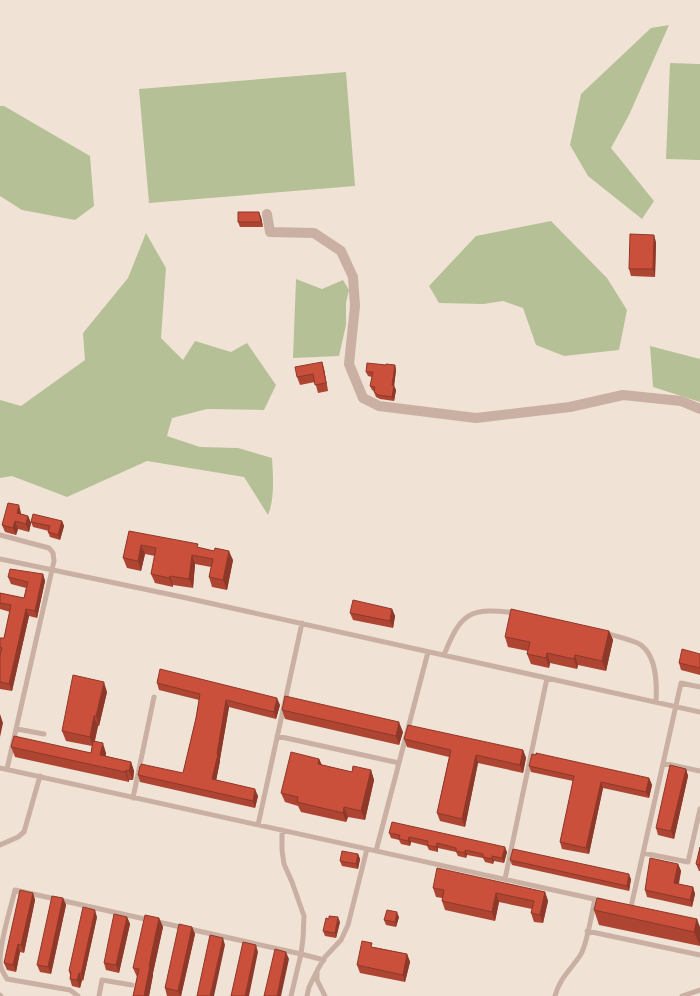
<svg xmlns="http://www.w3.org/2000/svg" width="700" height="996" font-family="Commissioner,sans-serif">
<rect width="100%" height="100%" fill="#f1e2d6"/>
<!-- green -->
<path fill="#b6c096" d="M669,25L629,115L611,148L654,201L642,219L588,176L570,145L581,94L651,28Z
M670,63L700,64V160L666,159Z
M346,72L355,186L149,203L139,89Z
M0,106H4L90,156L94,206L75,220L22,210L0,196Z
M551,221L607,278L627,310L619,350L564,356L536,345L523,308L503,301L483,304L439,303L429,286L476,236Z
M146,233L166,268L161,338L183,360L195,341L231,352L247,343L276,385L264,410L207,409L172,418L167,436L200,447L238,448L272,458C273,474 275,499 268,515L244,477L147,461L67,497L12,476L0,478V400L21,406L85,360L83,333L128,278Z
M296,279L322,289L343,280L349,290L346,303V325L339,356L293,358Z
M650,346L700,359V402L653,387Z"/>
<g fill="none" stroke-linecap="round" stroke-linejoin="round">
<!-- lane -->
<path stroke="#c9b0a2" stroke-width="5" d="M0,535L49,548L53,553L54,561L7,769
M0,559L182,597L700,712
M606,633C614,636 634,640 641,645C657,657 657,684 656,702
M444,655C461,612 470,607 516,613
M17,729L44,734
M277,736L399,763
M663,763L700,771
M0,768L603,901
M133,798L154,697
M258,825L302,623
M282,830V850L284,864L292,882L304,916L303,938L301,954L324,960
M0,845L18,837L24,832L40,776
M376,851L428,652
M643,853L688,862L700,809
M505,879L547,678
M631,907L681,683L700,687
M587,931L700,955
M317,972V980L325,996
M0,995L1,996
M78,996L70,990L7,979C4,974 0,968 0,962C0,940 10,911 15,890L301,954L291,996
M99,996L102,980L132,985
M307,996L309,987L318,969L325,957L341,940L348,925L367,849
M555,996C560,977 571,970 581,954C587,944 592,912 595,899
M682,996L700,990"/>
<!-- street -->
<path stroke="#c9b0a2" stroke-width="10" d="M267,214L270,232L314,233L341,251L353,277L355,306L349,364L363,398L379,406L476,418L570,407L623,395L681,401L700,409"/>
</g>
<!-- wall -->
<path fill="#ae4533" d="M261,217L263,227H240L238,222Z
M656,242L655,277L631,276L629,269Z
M322,362L324,369L328,391L318,393L315,382L300,385L297,377Z
M386,365H395L396,370L394,386L396,390L394,401L380,399L376,397L374,392V391L372,390L370,386L372,377L368,376L366,372Z
M21,513V514L28,516L31,523L29,532L18,529L16,535L5,532L2,525Z
M62,521L64,526L60,540L50,537L48,532L49,531L33,527L31,522Z
M129,531L199,548L233,560L227,590L212,587L209,577L211,567L195,564L193,588L173,585V587L155,583L151,574L155,556L145,554L141,571L127,568L123,558Z
M43,574L45,581L37,618L29,616L12,691L0,689V638H4L10,612L0,609V593L24,598L26,588L11,584L8,577Z
M392,609L395,616L393,628L353,620L350,613Z
M609,631L613,640L606,671L578,665L577,669L550,663L549,668L531,664L527,654L528,651L508,647L505,637Z
M700,654V675L681,670L679,663Z
M157,683L280,705L276,719L229,707L220,759V761L216,780L258,796L255,808L140,782L138,775L183,773L196,718L199,700L159,690Z
M107,692L99,726H98L95,741L106,753V756L131,762L134,771L133,780H129V782L15,757L11,747L91,753L92,746L66,741L62,731Z
M282,710L403,732L399,745L285,719Z
M404,739L523,750L526,758L523,773L478,763L465,827L440,821L437,813L449,757L407,747Z
M319,759L322,765L352,772L371,770L374,780L365,820L348,817L346,822L301,812L298,806L285,802L281,793Z
M529,766L649,778L652,785L649,798L603,788L589,854L562,849L560,842L573,781L531,772Z
M686,769L688,776L674,839L658,835L656,828Z
M389,833L507,852L504,863L494,861L493,864L485,862L483,858L467,855L466,858L458,856L456,852L438,848V852L429,850L427,846L411,842L410,846L401,844L399,840L391,838Z
M700,847V871H699L696,864Z
M358,854L360,859L358,869L342,866L340,861Z
M510,860L631,879L629,891L512,865Z
M678,864L681,871L679,884L693,887L695,894L692,907L647,897L645,890Z
M433,888L545,892L548,901L543,923L534,922L531,913L532,909L499,902L495,921L445,910L442,901V898L436,897Z
M33,893L35,900L24,953L20,952L16,972L7,970L4,963Z
M63,898L66,905L51,974L40,972L37,965Z
M594,910L697,919L700,946L599,925Z
M97,917L83,981L82,980L80,988L72,986L70,979V975L69,971Z
M127,917L130,924L119,973L106,970L104,963Z
M399,917L396,927L386,925L384,920Z
M159,918L163,927L153,973V975L149,996H133L137,977L133,968Z
M340,922L336,938L325,936L323,931Z
M192,927L195,934L181,996H167L165,988Z
M373,947L407,954L410,962L405,982L360,973L357,965Z"/>
<!-- shaded-wall -->
<path fill="#8d3829" d="M259,212L261,217L263,227L261,222Z
M654,235L656,242L655,277L653,269Z
M322,362L324,369L328,391L326,383Z
M395,365L396,370L394,386L396,390L394,401L392,397V385Z
M19,505L21,513L20,520L17,513Z
M28,516L31,523L29,532L26,524Z
M15,521L18,529L16,535L13,528Z
M62,521L64,526L60,540L58,535Z
M141,545L145,554L141,571L138,561Z
M229,551L233,560L227,590L223,580Z
M192,555L195,564L193,588L189,579Z
M43,574L45,581L37,618L35,611Z
M170,576L173,585V587L169,578Z
M26,609L29,616L12,691L9,684Z
M392,609L395,616L393,628L390,621Z
M609,631L613,640L606,671L602,661Z
M547,653L550,663L549,668L546,658Z
M575,655L578,665L577,669L574,659Z
M104,682L107,692L99,726L96,716Z
M277,698L280,705L276,719L274,712Z
M226,700L229,707L220,759V761L215,786L212,779Z
M0,714L3,723L0,737Z
M94,716L98,726L93,747L90,737Z
M399,722L403,732L399,745L396,736Z
M103,743L106,753L104,765L100,755Z
M523,750L526,758L523,773L520,765Z
M476,755L478,763L465,827L462,819Z
M319,759L323,768L318,764Z
M131,762L134,771L133,780L129,771Z
M686,769L688,776L674,839L671,831Z
M126,770L129,780V782L125,772Z
M371,770L374,780L365,820L361,811Z
M649,778L652,785L649,798L646,792Z
M601,782L603,788L589,854L586,848Z
M255,789L258,796L255,808L253,801Z
M344,807L348,817L346,822L343,813Z
M409,837L411,842L410,846L408,841Z
M437,843L438,848V852L436,847Z
M505,847L507,852L504,863L502,858Z
M465,850L467,855L466,858L465,853Z
M358,854L360,859L358,869L356,864Z
M492,856L494,861L493,864L492,859Z
M678,864L681,871L677,890L674,883Z
M629,874L631,879L629,891L627,886Z
M693,887L695,894L692,907L690,900Z
M545,892L548,901L543,923L540,915Z
M33,893L35,900L24,953L21,945Z
M496,893L499,902L495,921L492,912Z
M63,898L66,905L51,974L48,967Z
M95,910L97,917L83,981L81,974Z
M397,912L399,917L396,927L395,922Z
M127,917L130,924L119,973L116,965Z
M338,917L340,922L336,938L335,933Z
M159,918L163,927L153,973V975L149,996H144L149,966Z
M697,919L700,927V946L694,932Z
M192,927L195,934L181,996H180L178,991Z
M223,938L225,945L214,996H210Z
M18,944L20,952L16,972L13,965Z
M256,945L258,952L249,996H245Z
M286,952L289,959L281,996H277Z
M407,954L410,962L405,982L403,975Z
M79,973L82,980L80,988L77,980Z"/>
<!-- building -->
<path fill="#ca503b" stroke="#8d3829" d="M238,212H259L261,222H238Z
M630,234L654,235L653,269H629Z
M322,362L326,383L315,385L313,374L297,377L295,367Z
M367,363L386,365V364L395,365L392,385H394L392,397L378,395L374,392L375,387L370,386L373,372H366Z
M8,503L19,505L17,513L28,516L26,524L15,521L13,528L2,525Z
M33,514L62,521L58,535L48,532L50,526L31,522Z
M129,531L198,544L197,547L214,551L215,548L229,551L223,580L209,577L213,559L192,555L189,579L170,576L169,578L151,574L156,548L141,545L138,561L123,558Z
M10,569L43,574L35,611L26,609L9,684L0,682V655L2,648L0,647V638H4L11,605L0,603V593L24,598L28,582L8,577Z
M353,600L392,609L390,621L350,613Z
M511,609L609,631L602,661L575,655L574,659L547,653L546,658L527,654L530,642L505,637Z
M682,649L700,654V668L679,663Z
M160,669L277,698L274,712L226,700L217,754H218L212,779L255,789L253,801L138,775L140,766H141V764L183,773L196,718L200,694L157,683Z
M73,675L104,682L96,716H94L90,737L62,731Z
M285,696L399,722L396,736L282,710Z
M408,725L523,750L520,765L476,755L462,819L437,813L451,750L404,739Z
M14,736L91,753L93,741L103,743L100,755L131,762L129,771L126,770L125,772L11,747Z
M291,752L319,759L318,764L352,772L353,766L371,770L361,811L344,807L343,813L297,802L298,797L281,793Z
M536,753L649,778L646,792L601,782L586,848L560,842L574,776L529,766L532,754L536,755Z
M670,765L686,769L671,831L656,828Z
M392,822L505,847L502,858L492,856V859L483,857V854L465,850V853L456,851V848L437,843L436,847L427,845L428,841L409,837L408,841L399,839L400,835L389,833Z
M700,847V865L696,864Z
M513,849L629,874L627,886L510,860Z
M342,851L358,854L356,864L340,861Z
M650,858L678,864L674,883L693,887L690,900L645,890Z
M437,868L545,892L540,915L531,913L534,901L496,893L492,912L442,901L444,890L433,888Z
M20,890L33,893L21,945L18,944L13,965L4,963Z
M52,896L63,898L48,967L37,965Z
M597,898L697,919L694,932L594,910Z
M83,907L95,910L81,974L79,973L77,980L70,979L71,972L69,971Z
M387,910L397,912L395,922L384,920Z
M114,914L127,917L116,965L104,963Z
M145,915L159,918L149,966H150L144,996H133L139,969L133,968Z
M329,916L338,917L335,933L323,931L326,918L329,919Z
M179,924L192,927L178,991L165,988Z
M210,935L223,938L212,987L210,996H197Z
M362,941L372,943L371,947L407,954L403,975L357,965Z
M243,942L256,945L245,996H231Z
M275,949L286,952L277,996H264Z"/>
</svg>
